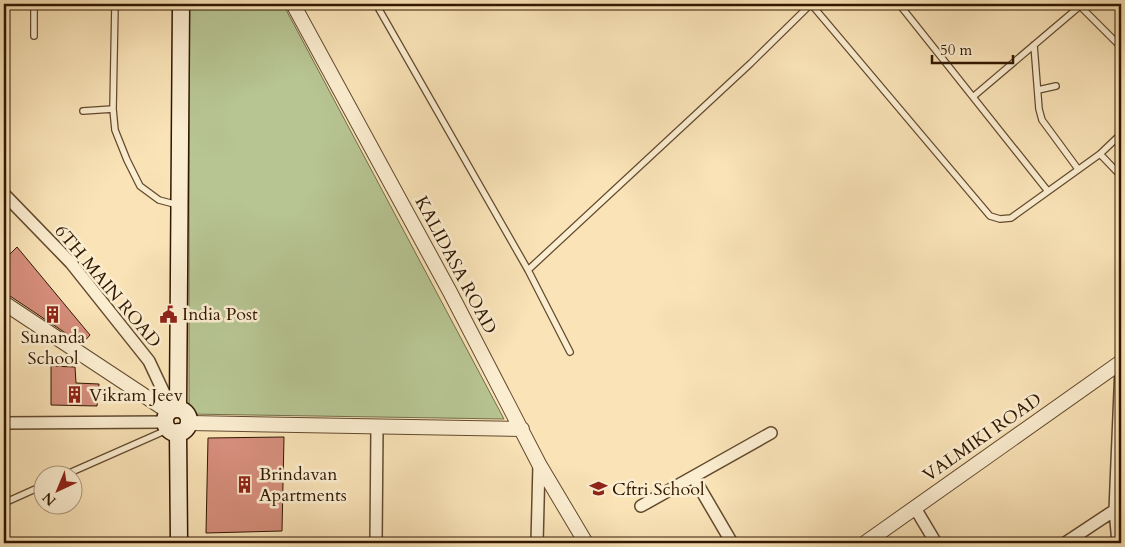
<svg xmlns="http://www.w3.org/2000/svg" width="1125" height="547" font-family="Cardo,serif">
<rect width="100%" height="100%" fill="#f9e3b7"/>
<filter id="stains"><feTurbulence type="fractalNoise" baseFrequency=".004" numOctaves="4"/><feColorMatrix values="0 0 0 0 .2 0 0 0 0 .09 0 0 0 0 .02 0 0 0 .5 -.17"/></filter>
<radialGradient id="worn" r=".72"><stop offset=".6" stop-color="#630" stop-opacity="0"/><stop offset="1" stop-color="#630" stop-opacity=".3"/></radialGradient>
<!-- green -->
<path fill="#b7c593" stroke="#746e4a" d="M189,4H283L504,419L189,414Z"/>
<!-- building -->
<path fill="#d68e7c" stroke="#311700" d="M17,247L90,335L82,344L4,292V260Z
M51,366L75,367L76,383L99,384L97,406L51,405Z
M284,437L282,531L206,533L208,438Z"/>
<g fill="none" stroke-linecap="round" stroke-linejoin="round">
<defs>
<path id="service" d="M34,4V36
M115,4L113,109L115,130L127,160L140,186L159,200L178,205
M376,4L528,270L570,352
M811,4L990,216L1000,219L1011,218L1100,154L1121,134
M899,4L1047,190
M1079,5L1121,47
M1034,45L1039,109L1042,120L1078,169
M1038,90L1056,86
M974,96L1080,6
M83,111L113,109
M1100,154L1121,176
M528,270L751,63L811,4
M67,474L169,429
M4,503L42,486"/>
<path id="minor" d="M4,194L71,263L149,361L172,410
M4,423L165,422
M694,478L732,543
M641,506L771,433
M915,508L936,543
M376,543L377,427
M537,543L539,464
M1065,543L1115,510
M1118,543L1115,510L1121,367"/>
<path id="tertiary" d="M293,4L450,292L539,464L586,543
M4,303L169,412
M189,423L522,429
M865,543L1121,362"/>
<path id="secondary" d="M178,409L181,4
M165 421a12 12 0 1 1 24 0a12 12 0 1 1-24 0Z
M178,432L179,543"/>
</defs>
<!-- service casing -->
<use href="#service" stroke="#634a2e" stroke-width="8"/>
<!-- minor casing -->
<use href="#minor" stroke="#634a2e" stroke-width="14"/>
<!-- tertiary casing -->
<use href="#tertiary" stroke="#634a2e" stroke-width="16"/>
<!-- secondary casing -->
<use href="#secondary" stroke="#311700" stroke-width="19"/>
<!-- service -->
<use href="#service" stroke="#fbedd0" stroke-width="5.5"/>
<!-- minor -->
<use href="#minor" stroke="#fbedd0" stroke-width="11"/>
<!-- tertiary -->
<use href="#tertiary" stroke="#fbedd0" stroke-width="14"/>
<!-- secondary -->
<use href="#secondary" stroke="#fbedd0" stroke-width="16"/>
</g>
<!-- icons -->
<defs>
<symbol id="building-bare" viewBox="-9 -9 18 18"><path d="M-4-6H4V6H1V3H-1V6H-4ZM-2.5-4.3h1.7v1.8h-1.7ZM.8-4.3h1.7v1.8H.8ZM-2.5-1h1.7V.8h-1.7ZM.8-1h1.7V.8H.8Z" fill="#8f2418" stroke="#fbedd0" stroke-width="2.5" paint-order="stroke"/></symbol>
<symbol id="civic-bare" viewBox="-9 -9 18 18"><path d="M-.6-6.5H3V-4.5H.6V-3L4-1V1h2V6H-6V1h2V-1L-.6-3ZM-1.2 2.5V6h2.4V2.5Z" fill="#8f2418" stroke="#fbedd0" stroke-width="2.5" paint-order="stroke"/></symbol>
<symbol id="school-bare" viewBox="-9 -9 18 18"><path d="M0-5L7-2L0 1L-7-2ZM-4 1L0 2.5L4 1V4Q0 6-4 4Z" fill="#8f2418" stroke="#fbedd0" stroke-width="2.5" paint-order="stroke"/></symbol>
</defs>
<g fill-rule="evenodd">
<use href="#building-bare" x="40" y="302" width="25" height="25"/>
<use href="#civic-bare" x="156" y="302" width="25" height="25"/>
<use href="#building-bare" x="62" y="382" width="25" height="25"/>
<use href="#building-bare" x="232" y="472" width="25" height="25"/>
<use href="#school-bare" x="586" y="476" width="25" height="25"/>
</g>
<g text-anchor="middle" stroke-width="5" stroke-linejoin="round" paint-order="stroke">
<!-- street labels -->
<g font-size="18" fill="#311700" stroke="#fbedd0">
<text transform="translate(456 265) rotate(62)" y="6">KALIDASA ROAD</text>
<text transform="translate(108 286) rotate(50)" y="6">6TH MAIN ROAD</text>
<text transform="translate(982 437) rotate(-35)" y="6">VALMIKI ROAD</text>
</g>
<!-- poi labels -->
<g font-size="18" fill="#311700" stroke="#fbedd0" text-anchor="start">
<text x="182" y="320">India Post</text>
<text x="53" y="343" text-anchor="middle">Sunanda<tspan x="53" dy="21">School</tspan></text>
<text x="89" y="401">Vikram Jeev</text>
<text x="259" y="480">Brindavan<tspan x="259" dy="21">Apartments</tspan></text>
<text x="612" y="495">Cftri School</text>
</g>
</g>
<!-- margin -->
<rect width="1125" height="547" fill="none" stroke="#f9e3b7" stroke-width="20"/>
<rect x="5" y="5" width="1115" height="537" fill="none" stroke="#311700" stroke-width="2.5"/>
<rect x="10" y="10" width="1105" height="527" fill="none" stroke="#311700"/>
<!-- north arrow -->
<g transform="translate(58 490) rotate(224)"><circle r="24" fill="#fbedd0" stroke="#aa977d"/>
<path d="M0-4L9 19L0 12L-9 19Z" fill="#8f2418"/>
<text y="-8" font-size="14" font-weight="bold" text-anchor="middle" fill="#311700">N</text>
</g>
<!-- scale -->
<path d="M932 55v8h81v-8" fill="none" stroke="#311700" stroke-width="2.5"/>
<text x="940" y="55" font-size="15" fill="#311700" stroke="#fbedd0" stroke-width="4" paint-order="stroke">50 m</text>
<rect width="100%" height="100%" filter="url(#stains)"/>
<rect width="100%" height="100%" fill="url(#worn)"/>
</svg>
